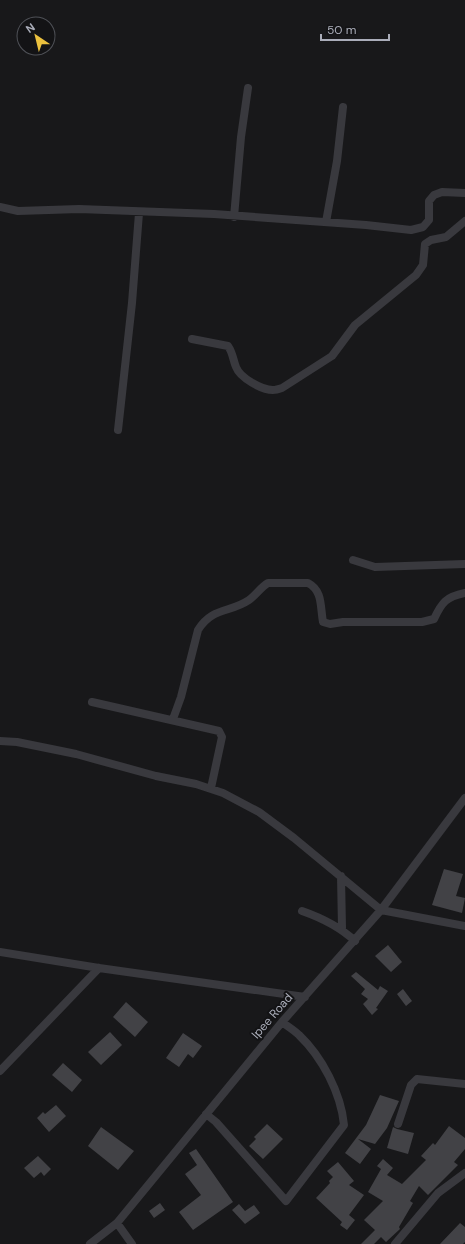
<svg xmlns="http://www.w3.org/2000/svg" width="465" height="1244" font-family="'DM Sans',sans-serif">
<rect width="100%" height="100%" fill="#18181a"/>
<!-- building -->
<path fill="#424246" d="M444,869L463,874L456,896L465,898L462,913L432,905Z
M388,945L402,962L391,972L375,956Z
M356,972L378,990L380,986L388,991L376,1008L378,1009L372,1015L363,1004L368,999L361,994L365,989L351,976Z
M403,989L412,1001L406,1006L397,994Z
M126,1002L148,1022L135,1037L113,1017Z
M110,1032L122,1045L101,1065L88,1052Z
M183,1033L202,1046L193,1058L188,1054L179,1067L166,1058Z
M63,1063L82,1080L72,1092L52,1075Z
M380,1095L399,1101L387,1128L375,1144L358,1139L371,1149L360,1164L345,1153L366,1125Z
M56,1105L66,1116L49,1132L37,1118L43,1112L45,1114Z
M267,1124L283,1139L263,1159L249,1146L256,1139L254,1137Z
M449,1126L465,1138V1149L454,1162L458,1165L428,1195L419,1186L410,1201L413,1203L399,1227L400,1229L386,1242L381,1237L374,1244H361L375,1230L364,1220L383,1201L368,1192L381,1169L377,1166L383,1159L393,1168L387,1175L402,1184L426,1160L421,1156L433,1143L435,1145Z
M101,1127L134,1151L118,1170L88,1146Z
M393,1127L397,1129L414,1133L408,1154L387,1148Z
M196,1149L233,1202L193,1230L179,1212L201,1195L185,1174L197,1165L189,1153Z
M38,1156L51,1169L44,1176L41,1172L34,1178L24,1168Z
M338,1162L354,1181L349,1185L364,1195L349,1215L355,1220L347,1230L340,1225L342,1222L316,1198L330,1183L329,1181L333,1177L327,1171Z
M160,1203L165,1210L154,1218L149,1211Z
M239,1204L245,1211L254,1205L260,1213L245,1224L232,1210Z
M460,1223L465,1227V1242L463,1244H440Z"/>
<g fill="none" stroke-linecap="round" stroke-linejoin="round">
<!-- street -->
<path stroke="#39393e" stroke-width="8" d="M0,207L18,211L79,209L214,214L366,225L411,230L423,227L429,220V201L434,195L442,192L465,193
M234,217L241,137L248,88
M326,222L337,161L343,107
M192,339L228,346C233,353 233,360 236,367C240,378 262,390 273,390C276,390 279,389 282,388L332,356L355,325L416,275L423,265L425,244L431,240L446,237L465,221
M118,430L132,303L139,213
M353,560L375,567L465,564
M92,702L219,731L222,737L211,788
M173,719L181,697L198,630C212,607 230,613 249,600C256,595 261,587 268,583H308C323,591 320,606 323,622L330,624L343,622H422L434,619C442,602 446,597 465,593
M0,741L17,742L76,754L156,776L196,784L223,793L259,812L294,838L381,910L465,926
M341,876L342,928
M302,911C322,918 339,926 355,941
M0,952L99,968L305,997
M0,1071L99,968
M206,1114L216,1122L286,1201L344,1125C341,1093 322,1057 299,1035C294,1030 287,1026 282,1022
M398,1124L411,1085L417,1079L465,1084
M117,1223L132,1244
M90,1244L117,1223L282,1022L381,910L465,798
M395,1244L438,1193L465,1173"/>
</g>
<g text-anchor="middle" stroke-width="4" stroke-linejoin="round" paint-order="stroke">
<!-- street labels -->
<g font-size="12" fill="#aaadb9" stroke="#131315">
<text transform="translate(272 1016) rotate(-49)" y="4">Ipee Road</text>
</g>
</g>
<!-- north arrow -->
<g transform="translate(36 36) rotate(325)"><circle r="19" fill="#131315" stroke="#4f5157"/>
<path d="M0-3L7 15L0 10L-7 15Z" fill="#ebc13e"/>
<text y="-6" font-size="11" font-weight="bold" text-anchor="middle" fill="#aaadb9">N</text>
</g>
<!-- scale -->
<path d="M321 34v6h68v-6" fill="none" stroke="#aaadb9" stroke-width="2"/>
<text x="327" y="34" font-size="12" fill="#aaadb9" stroke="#131315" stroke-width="3" paint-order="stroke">50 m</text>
</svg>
